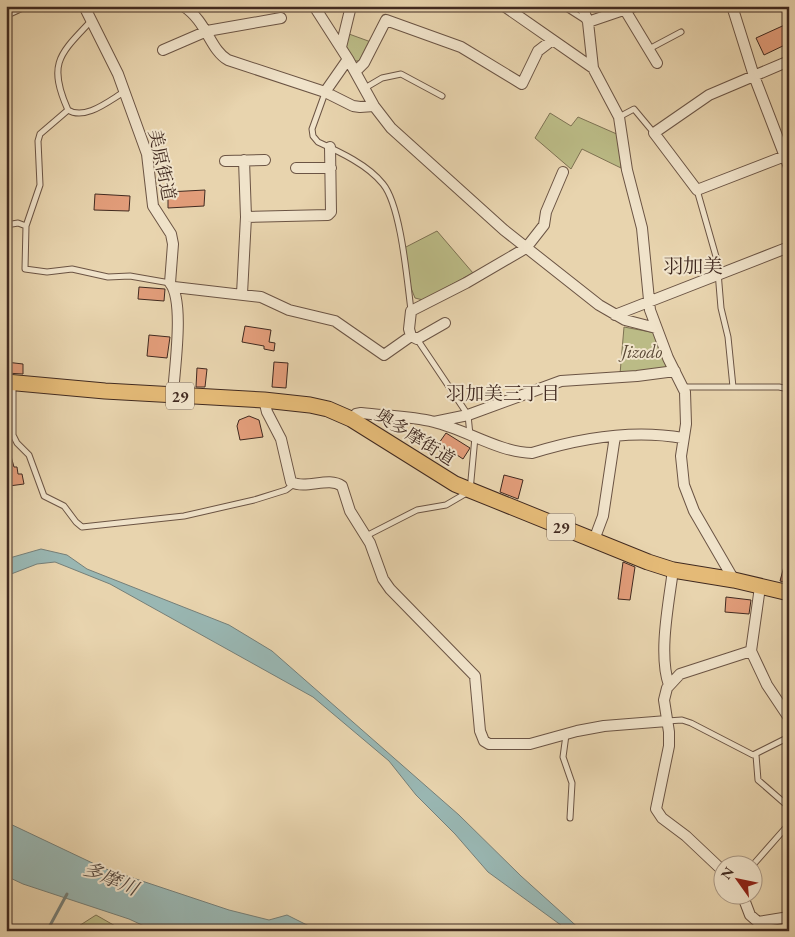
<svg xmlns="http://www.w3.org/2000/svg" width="795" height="937" font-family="'EB Garamond','Noto Serif JP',serif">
<rect width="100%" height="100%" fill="#e8d4ae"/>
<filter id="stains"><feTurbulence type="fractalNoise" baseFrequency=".004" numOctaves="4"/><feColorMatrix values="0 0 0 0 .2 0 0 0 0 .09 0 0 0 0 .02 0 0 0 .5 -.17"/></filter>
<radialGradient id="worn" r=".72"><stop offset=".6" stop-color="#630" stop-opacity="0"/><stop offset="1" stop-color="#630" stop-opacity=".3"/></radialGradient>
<!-- green -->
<path fill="#bbbb86" stroke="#7e7253" d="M349,34L371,42L361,61H354L346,46Z
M550,113L571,126L578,117L619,135L621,168L582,149L571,169L535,138Z
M437,231L473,273L423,300L415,298L411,288L404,248Z
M624,327L656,333L670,371L620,374Z
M96,915L124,931H71Z"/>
<!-- water -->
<path fill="#99b7b3" stroke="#767f78" d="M41,549L67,555L87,569L229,625L272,651L459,815L521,876L582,931H569L488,872L455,834L416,795L389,761L313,697L110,584L55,562L37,564L6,576V559Z
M6,822L103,868L229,910L269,920L287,915L319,931H155L129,919L23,884L6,876Z"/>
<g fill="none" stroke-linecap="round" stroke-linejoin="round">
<!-- stream -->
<path stroke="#767f78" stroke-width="3" d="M47,931L67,894"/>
</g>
<!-- building -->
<path fill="#e29d7a" stroke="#412a20" d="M789,23V43L764,55L756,38Z
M205,190L204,206L168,208V192Z
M95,194L130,196L129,211L94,210Z
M139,287L165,289L164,301L138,299Z
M245,326L271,330L269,342L275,343L274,351L264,349V346L242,342Z
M149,335L170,337L167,358L147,356Z
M6,362L23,364V374L6,373Z
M274,362L288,363L286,388L272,387Z
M197,368L207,369L205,387H196Z
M249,416L259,420L263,437L240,440L237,426L239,420Z
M446,433L470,448L463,459L439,443Z
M9,449L14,467H17L18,474H22L24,484L9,486L6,450Z
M504,475L523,480L518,499L500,492Z
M786,559H789V583L780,581Z
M623,562L635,567L630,600L618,599Z
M726,597L751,600L749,614L725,612Z"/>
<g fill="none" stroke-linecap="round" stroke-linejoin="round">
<defs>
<path id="lane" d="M563,6L588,22
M91,21C60,54 47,63 68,110C85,121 110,100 124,92
M649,49L681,32
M365,88L382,78L401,74L442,96
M325,93L312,129L313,136L318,142C340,152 368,165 383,184C401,206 407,280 411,310
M68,110L40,134L38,141L40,185L26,226L25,269L47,272L72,269L108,277L130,276L170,283
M619,117L634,109L654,133
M697,190L717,260L721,308L728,337L733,387
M6,225L18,223L26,226
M417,339L468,415L470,435
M13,384V435L17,443L29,455L44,496L64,506L76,522L82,527L184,516L254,500L286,490L294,484
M684,387H779L789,389
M366,536L417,510L446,505L470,491L475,437
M667,721L682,720L691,723L753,755L789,737
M566,735L563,757L572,783L570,818
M756,755L758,780L789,807
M752,866L789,824"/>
<path id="street" d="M84,6L118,74L147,154L153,206L171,234L173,244L170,283C185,301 174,371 173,395
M183,6C207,21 210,50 228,60L325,92L353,106L360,107L374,106
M314,6L348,59L374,106L391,128L504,230L599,305L625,320L656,328
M504,6L593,68
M582,6L588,22L593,68L619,117L627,170L642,228L650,310L668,358L685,392L686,424L681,456L684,485L694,511L734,580
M732,6L754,76L789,167
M625,10L657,63
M6,13L21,6
M588,22L635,6
M341,47L351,6
M163,50L207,31L281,18
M356,71L364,63L386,20L461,47L522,84L538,51L551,41
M325,92L348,59
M785,156L697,190L654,133L709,95L789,61
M225,161L265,160
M296,168H331
M246,217L328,215L331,212L330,147
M174,287L261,297L289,310L335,321L384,355L411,336L417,339L445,323
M242,294L246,217L244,160
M615,315L789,247
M411,336L409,329L411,311L466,283L526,248L544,225L546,212L563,172
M264,400L267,412L281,439L291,482C307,490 328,476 342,486L350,511L370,543L383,579L390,589L475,676L480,731L484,741L489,744H530L577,731L604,726L667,721
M351,419L356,414L361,413C385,416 411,416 434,422C467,430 498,452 532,453C580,438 633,429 683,438
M434,422L468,415L561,381L637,376L675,371
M594,540L603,516L615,436
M751,651L767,685L789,718
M669,685C658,654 669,602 673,570
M722,870L686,836L662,818L656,809L669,746V732L664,700L667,688L680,674L751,651L760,587
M742,894L750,915L758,922L789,917"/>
<path id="primary" d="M6,382L105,391L264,400L310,405L328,409L351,419L455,484L648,562L673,570L734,580L789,593"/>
</defs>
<!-- lane casing -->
<use href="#lane" stroke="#6b5444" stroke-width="7"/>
<!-- street casing -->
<use href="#street" stroke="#6b5444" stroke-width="12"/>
<!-- primary casing -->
<use href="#primary" stroke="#412a20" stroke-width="17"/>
<!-- lane -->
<use href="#lane" stroke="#f0e3ca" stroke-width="5"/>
<!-- street -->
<use href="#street" stroke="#f0e3ca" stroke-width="10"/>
<!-- primary -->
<use href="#primary" stroke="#e4ba77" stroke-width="15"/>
</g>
<g text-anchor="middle" stroke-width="4" stroke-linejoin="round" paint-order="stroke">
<!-- shield labels -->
<g fill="#f0e3ca" stroke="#766253" stroke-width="1">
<rect x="166" y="382.5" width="28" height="27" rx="4"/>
<rect x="547" y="513.5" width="28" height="27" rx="4"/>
</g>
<g font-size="16" font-weight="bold" fill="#412a20">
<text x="180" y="402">29</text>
<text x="561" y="533">29</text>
</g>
<!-- street labels -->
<g font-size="18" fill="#412a20" stroke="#f0e3ca">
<text transform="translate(162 165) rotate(78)" y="6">美原街道</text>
<text transform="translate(415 437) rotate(32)" y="6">奥多摩街道</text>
</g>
<!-- park labels -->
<g font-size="18" font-style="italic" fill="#594734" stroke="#f0e3ca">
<text x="642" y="358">Jizodo</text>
</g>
<!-- neighbourhood labels -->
<g font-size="19" fill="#412a20" stroke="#f0e3ca">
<text x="503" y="400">羽加美三丁目</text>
</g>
<!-- water labels -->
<g font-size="19" font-style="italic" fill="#53463d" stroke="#f0e3ca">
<text transform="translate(111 878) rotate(23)" y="7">多摩川</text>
</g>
<!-- quarter labels -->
<g font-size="20" fill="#412a20" stroke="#f0e3ca">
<text x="693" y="273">羽加美</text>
</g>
</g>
<!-- margin -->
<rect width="795" height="937" fill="none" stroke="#e8d4ae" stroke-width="25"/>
<rect x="8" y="8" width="780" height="922" fill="none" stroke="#412a20" stroke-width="2.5"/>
<rect x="12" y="12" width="770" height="912" fill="none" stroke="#412a20"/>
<!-- north arrow -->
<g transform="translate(738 880) rotate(303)"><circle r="24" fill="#f0e3ca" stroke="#aa9986"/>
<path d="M0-4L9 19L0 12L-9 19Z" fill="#8f2418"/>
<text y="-8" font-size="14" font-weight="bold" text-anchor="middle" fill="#412a20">N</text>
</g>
<rect width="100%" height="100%" filter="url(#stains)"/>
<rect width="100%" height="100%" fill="url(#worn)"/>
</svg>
